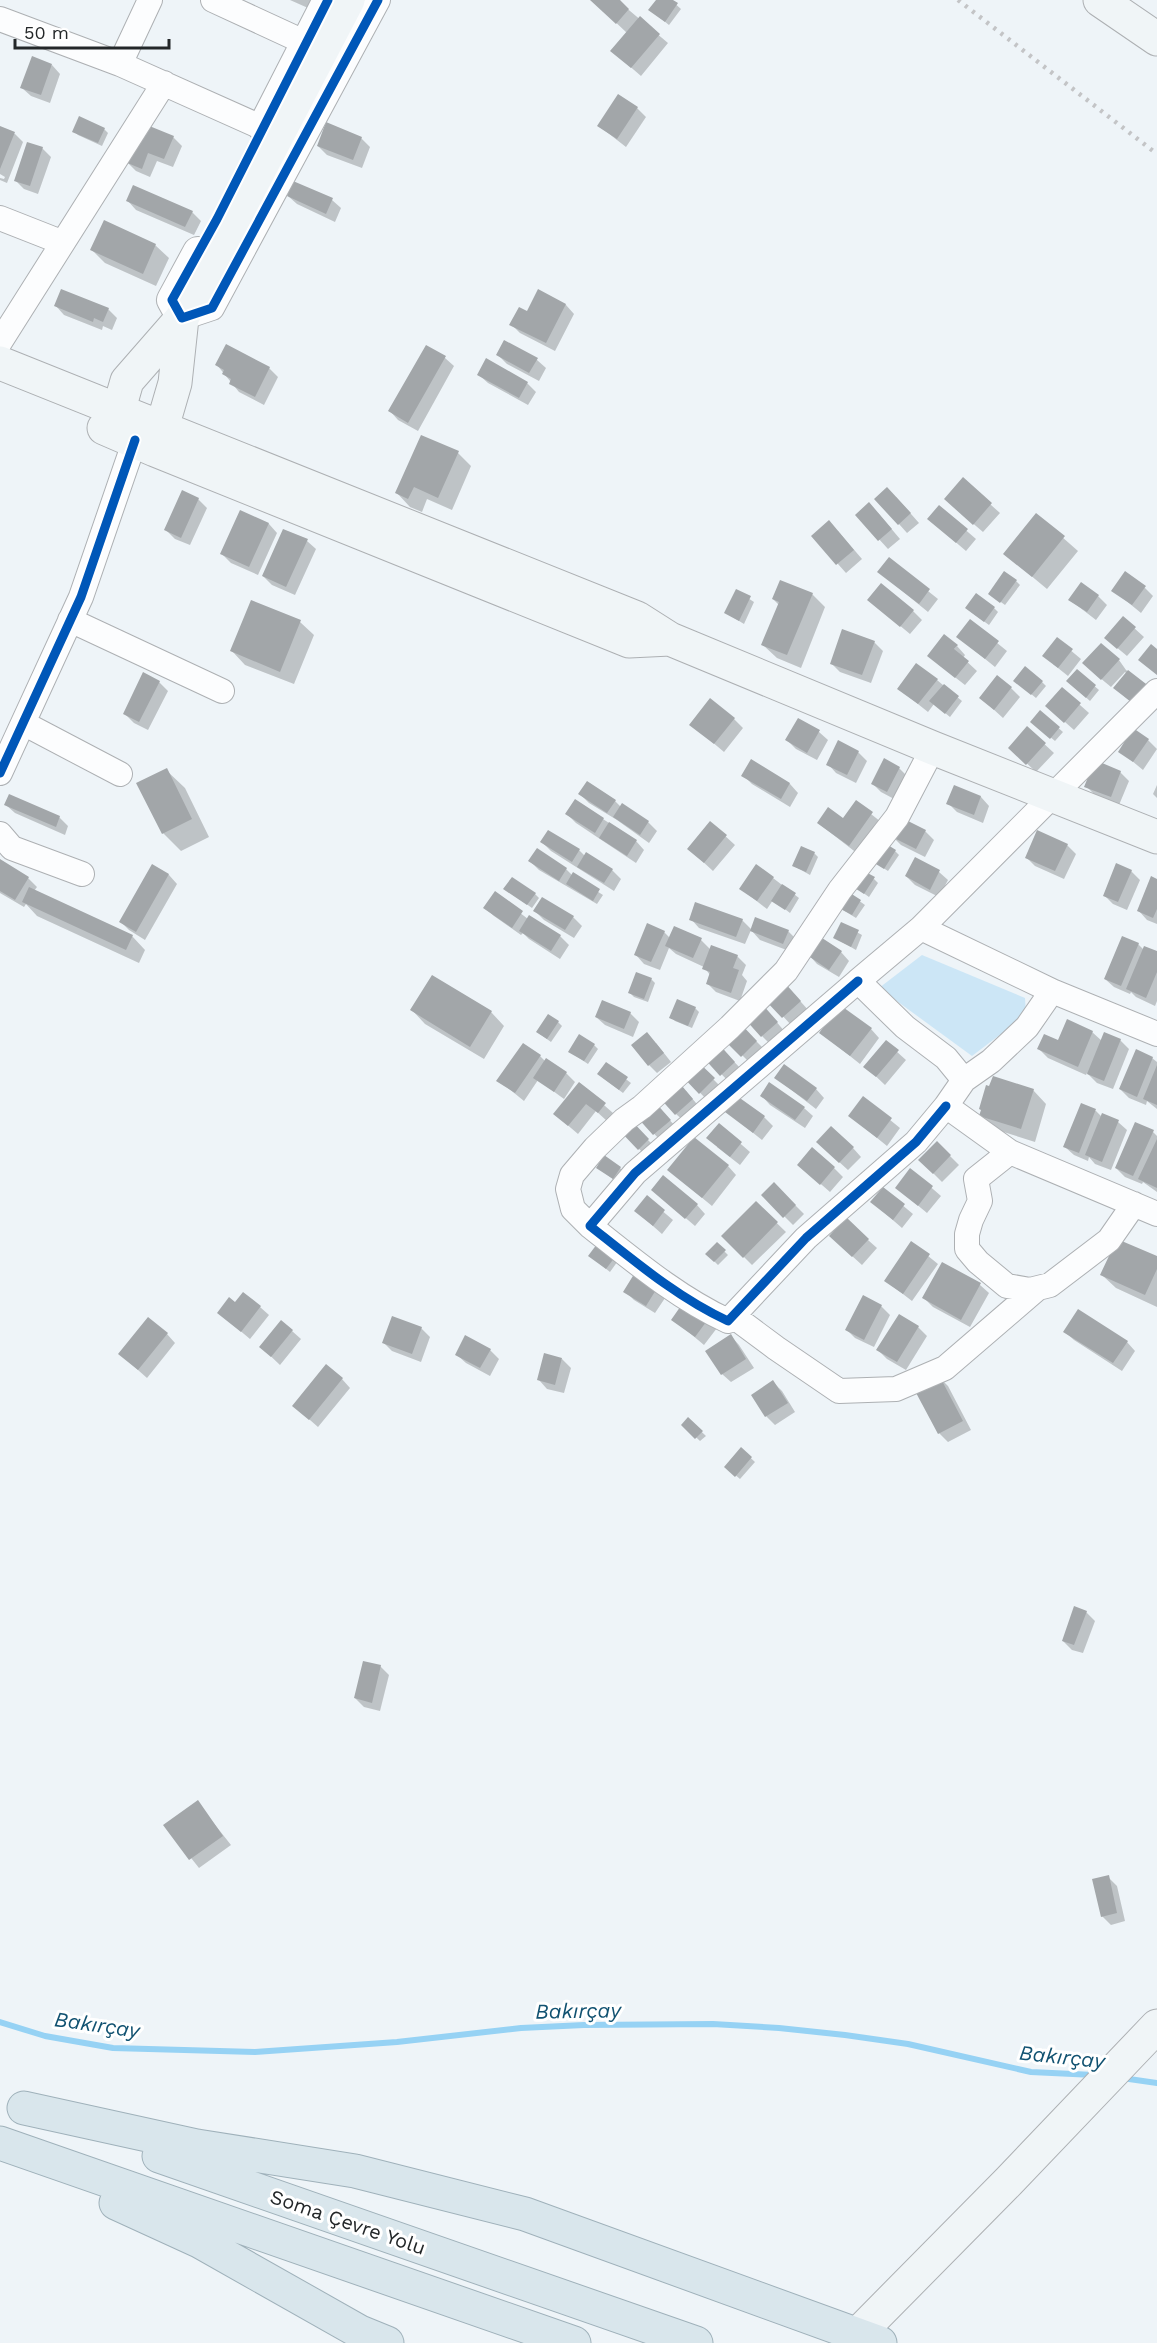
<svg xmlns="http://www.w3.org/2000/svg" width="1157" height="2343" font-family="'Work Sans',sans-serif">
<rect width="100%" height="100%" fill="#eef4f8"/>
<!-- green -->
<path fill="#cce6f6" d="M922,955L1025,998L1026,1015L972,1056L879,988Z"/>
<!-- shadow -->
<path fill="#0003" d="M290,0H312L308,8Z
M592,0H617L668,43L641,76L612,51L627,33Z
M657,0H671L681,9L669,25L654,13Z
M52,65L60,74L50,103L31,96L22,88Z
M637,108L646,117L626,147L599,126Z
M0,128L15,134L23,142L7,183L0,180V178L4,179L5,177L0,174Z
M104,129L108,133L102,146L78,135L74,131Z
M173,137L182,146L173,167L157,161L150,177L136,171L127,162Z
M361,138L370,147L362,168L327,155L318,146Z
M42,148L51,157L38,194L24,189L15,180Z
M288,196L332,200L341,208L335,222L297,204Z
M128,201L192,212L201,221L194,235L136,210Z
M155,245L169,258L156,286L105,263L92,250Z
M539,291L566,305L574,314L555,351L520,333L511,324L527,313Z
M56,306L108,309L117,318L112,330L103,326L102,330L64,315Z
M426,347L445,358L454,366L418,431L398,420L390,411Z
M498,355L537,360L546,368L539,381L507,364Z
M217,365L269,368L278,377L264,405L239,392Z
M479,375L527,383L536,392L528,405L488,383Z
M458,453L471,466L452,510L427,499L422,512L410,507L397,493Z
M963,480L1000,513L983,532L955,508Z
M896,497L919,523L907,533L899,524Z
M198,499L207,508L190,545L175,539L166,530Z
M939,507L976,539L966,551L938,527Z
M241,512L269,524L277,533L258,575L231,563L222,554Z
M878,513L900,539L888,549L857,515Z
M1037,515L1078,551L1047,589L1005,554Z
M838,531L862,559L846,573L813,536Z
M307,541L316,549L295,595L272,585L263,576Z
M889,560L938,599L928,612L879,572Z
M1016,581L1020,585L1005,605L994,597Z
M1145,588L1153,596L1141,613L1113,590Z
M737,591L754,602L744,624L726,613Z
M812,594L825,607L801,668L777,658L763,645L779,605L773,599Z
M1098,596L1107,605L1096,620L1070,600Z
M869,600L913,611L922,620L910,634Z
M994,608L998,612L989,625L971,612Z
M1123,618L1144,637L1127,656L1115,646Z
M970,621L1007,651L995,667L958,637Z
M300,622L314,635L294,684L245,665L232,651Z
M1057,639L1081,659L1068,676L1053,664Z
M874,642L883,651L871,683L840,672L831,663Z
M957,646L965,655L963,658L977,671L965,685L938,664Z
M1119,660L1126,670L1149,688L1144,713L1124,696L1127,674L1125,672L1111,687L1093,672Z
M1077,671L1099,690L1090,701L1072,685Z
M937,680L962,701L950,717L934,704L928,712L899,689Z
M159,682L168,691L148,730L134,723L125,714Z
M1042,682L1046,686L1036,698L1019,684Z
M1011,688L1020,697L1003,718L981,698Z
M1062,689L1089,713L1074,730L1056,714Z
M1040,712L1063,732L1055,741L1036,725Z
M734,719L743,728L724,752L691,724Z
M1027,728L1054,753L1036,772L1019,756Z
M819,732L828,740L817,760L796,749L787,740Z
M1148,740L1157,749L1143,770L1120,751Z
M858,752L867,761L856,783L836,773L828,764Z
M751,762L790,784L798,793L790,807L752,784L743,775Z
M899,768L908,777L896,800L881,792L872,783Z
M166,770L185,788L209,837L181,851L163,833Z
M1120,772L1129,781L1119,805L1095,795L1086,786Z
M1157,785V798L1153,794Z
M955,787L981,797L989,806L983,823L957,812L948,803Z
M580,794L615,801L621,807L648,822L657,831L649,843L617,820L589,803Z
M856,802L881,822L858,854L818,823L843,820Z
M6,805L59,817L68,826L65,835L15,813Z
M567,814L603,819L636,841L644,850L636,863L576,823Z
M711,823L735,845L713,871L689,849Z
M925,831L934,840L925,857L901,845L892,836Z
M542,842L579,850L585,856L612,870L621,879L614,891L551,851Z
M1067,845L1076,854L1064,879L1035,866L1026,857Z
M895,851L899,855L888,871L877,864Z
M814,853L818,857L810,875L794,866Z
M916,859L939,872L948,880L939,897L915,885L906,876Z
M0,861L28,878L37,887L34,891L132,936L145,950L139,963L37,916L26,904L24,907L0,893Z
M530,861L566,869L573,876L603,895L597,904L539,870Z
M152,866L169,875L177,884L145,940L129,930L121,922Z
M1131,871L1140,880L1127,910L1113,904L1104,895Z
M773,878L799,898L790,913L773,900L767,909L741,889Z
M874,879L878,883L869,897L852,885Z
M1157,880V924L1147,920L1139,911Z
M505,889L535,894L539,898L532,908Z
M848,893L865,905L856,918L843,910Z
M495,894L528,919L560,936L569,945L560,959L529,939L523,933L521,935L494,916L485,908Z
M535,911L573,917L582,926L574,938L544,920Z
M691,919L742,920L752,930L788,931L797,940L792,952L760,940L751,930L745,944L699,928Z
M842,924L862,935L856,950L835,938Z
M664,932L670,938L701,940L711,950L737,956L746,965L742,975L747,981L740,1001L716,992L707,983L710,975L704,967L676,954L669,948L660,970L644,964L636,955Z
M1138,944L1144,950L1157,953V1001L1155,1006L1136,997L1131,992L1130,994L1114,987L1105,979Z
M841,952L849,961L839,977L817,964L809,955Z
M651,979L655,983L648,1002L634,997L630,993Z
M793,993L809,1011L792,1026L768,1000Z
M695,1008L699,1012L692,1028L675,1021L671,1017Z
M412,1010L491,1012L504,1026L484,1059L425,1024Z
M630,1013L639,1022L633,1037L605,1025L596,1017Z
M770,1014L785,1032L771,1045L762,1036Z
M558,1022L562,1026L551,1042L537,1032Z
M739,1024L765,1050L751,1064L725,1038Z
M871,1029L879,1038L860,1064L821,1033Z
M1092,1032L1102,1041L1120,1040L1129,1049L1113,1089L1097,1083L1087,1073L1086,1075L1048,1058L1039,1049Z
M886,1042L906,1060L885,1085L865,1066Z
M656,1043L671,1062L657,1073L649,1065Z
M717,1044L743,1071L730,1083L704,1056Z
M594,1045L598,1049L588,1064L570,1052Z
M540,1056L546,1062L547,1060L566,1073L575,1082L564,1099L538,1080L524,1101L498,1080Z
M1152,1058L1157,1062V1109L1147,1101L1146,1105L1129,1098L1120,1089Z
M696,1062L722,1088L708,1101L683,1075Z
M606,1064L631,1083L623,1093L603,1078Z
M776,1078L816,1089L824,1098L816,1109Z
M580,1084L613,1113L607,1121L596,1111L578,1134L564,1122Z
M1033,1090L1046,1104L1035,1142L994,1129L981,1115Z
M686,1091L701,1109L685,1122L676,1114Z
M762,1096L804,1108L813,1116L805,1128L770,1105Z
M863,1098L900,1128L887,1146L850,1116Z
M1082,1105L1096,1111L1102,1117L1118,1122L1127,1130L1111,1170L1095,1164L1089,1157L1088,1161L1074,1155L1065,1147Z
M662,1112L678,1129L663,1143L638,1117Z
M727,1112L764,1117L773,1126L762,1140Z
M630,1122L652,1144L643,1153L621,1130Z
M719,1125L750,1152L740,1165L717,1147Z
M1153,1132L1157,1136V1192L1143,1182L1142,1184L1125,1177L1116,1168Z
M937,1143L959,1165L942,1182L920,1160Z
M853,1148L861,1157L848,1170L827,1151Z
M799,1165L834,1168L843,1177L830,1192Z
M728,1166L736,1175L712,1206L678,1178Z
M598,1168H620L624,1172L617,1182Z
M911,1170L941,1196L927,1213L897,1188Z
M774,1184L804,1214L793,1225L763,1195Z
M883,1189L913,1214L902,1228L872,1202Z
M653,1190L697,1205L705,1214L695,1226Z
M647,1198L673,1220L662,1234L636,1211Z
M756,1203L786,1232L752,1265L723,1236Z
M868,1240L877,1248L862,1265L840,1245Z
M912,1243L938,1264L912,1301L886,1281Z
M717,1244L728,1255L718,1265L707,1254Z
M590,1256L620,1258L610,1272Z
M1157,1258V1307L1116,1288L1102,1275Z
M980,1285L989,1293L970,1327L933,1307L924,1298Z
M658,1286L667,1295L655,1313L634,1300L625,1291Z
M863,1297L881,1306L890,1315L874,1347L855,1338L847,1330Z
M686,1303L717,1328L704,1345L673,1319Z
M235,1304L260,1307L269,1315L250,1339L219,1313Z
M900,1316L918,1327L927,1336L906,1370L887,1359L878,1350Z
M421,1328L430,1337L421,1362L392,1351L383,1342Z
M292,1331L301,1339L280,1365L261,1347Z
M1065,1332L1127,1342L1135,1351L1122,1371L1074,1340Z
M167,1334L175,1343L147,1378L120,1354Z
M731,1336L739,1345L754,1368L731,1382L722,1374Z
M490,1350L499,1359L490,1376L466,1363L457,1355Z
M562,1359L571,1368L564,1393L547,1389L539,1380Z
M939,1377L948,1386L971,1430L948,1442L939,1433Z
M342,1379L350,1388L318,1427L294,1406Z
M773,1382L782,1391L795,1412L775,1425L766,1416L753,1395Z
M688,1419L706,1436L700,1441L683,1425Z
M741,1449L755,1462L740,1479L726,1467Z
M1086,1612L1095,1621L1083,1653L1072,1650L1063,1641Z
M380,1666L389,1675L380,1711L364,1707L355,1698Z
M197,1802L231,1845L199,1868L165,1825Z
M1108,1877L1117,1886L1125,1921L1111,1925L1102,1916Z"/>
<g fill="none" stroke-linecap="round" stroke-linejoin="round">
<!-- stream -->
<path stroke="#96d2f4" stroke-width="6" d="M0,2022L45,2036L113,2048L255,2052L397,2042L521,2028L584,2025L713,2024L779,2028L845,2035L908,2044L1031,2072L1094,2075
M1122,2078L1157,2083"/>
</g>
<!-- building -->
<path fill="#a2a6a9" d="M590,0H620L629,9L616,24Z
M656,0H673L678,3L665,22L648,10Z
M640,16L660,34L631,68L610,51Z
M32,56L52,64L41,95L20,88Z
M618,94L638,107L617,139L597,126Z
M79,116L105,128L98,143L72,132Z
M326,122L362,137L353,160L317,146Z
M142,123L174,136L164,159L148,153L142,169L125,162Z
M0,126L15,132L0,169Z
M27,142L43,147L30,186L14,181Z
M293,181L333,198L326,214L287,196Z
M133,185L193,211L185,227L126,201Z
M104,220L156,244L143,274L90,250Z
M61,289L109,308L103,322L94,318L93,322L54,306Z
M538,289L566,304L546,343L509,325L519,307L527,311Z
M504,340L538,358L529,373L496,355Z
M226,344L270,367L255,397L229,384L231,379L222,374L224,370L215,365Z
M426,345L446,356L408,423L388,411Z
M486,358L528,382L519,398L477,375Z
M421,435L459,451L438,498L414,487L408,499L395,493Z
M963,477L992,503L973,525L944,499Z
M887,487L911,513L898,525L874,499Z
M182,490L199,498L181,538L164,530Z
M869,502L892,529L878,541L855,515Z
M939,505L968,529L956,543L927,519Z
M240,510L269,523L249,567L220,554Z
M1036,513L1065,536L1032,577L1003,554Z
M829,520L854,550L836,565L811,536Z
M283,529L308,539L286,587L262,576Z
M889,557L930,589L919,604L877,572Z
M1004,571L1017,580L1000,603L988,594Z
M1125,571L1146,586L1132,605L1111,591Z
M780,580L813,593L787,655L761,645L779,602L772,599Z
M1081,582L1099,595L1087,612L1068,600Z
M881,583L914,610L900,627L867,600Z
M736,589L751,596L739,621L724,613Z
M976,593L995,607L984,622L965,608Z
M251,600L301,620L280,672L230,651Z
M1123,616L1136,627L1117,649L1104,638Z
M970,619L999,641L985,659L956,637Z
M842,629L875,641L862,675L830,664Z
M944,634L958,645L954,649L969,661L955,678L927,656Z
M1057,637L1073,649L1058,668L1042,656Z
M1101,643L1120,659L1101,680L1082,663Z
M1151,644L1157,649V675L1138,660Z
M916,663L938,679L918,704L897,689Z
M1025,666L1043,681L1031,695L1013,681Z
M1077,669L1096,685L1086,698L1066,681Z
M1128,670L1150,687L1135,705L1113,688Z
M143,672L160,681L139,722L123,714Z
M997,675L1012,687L994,710L979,698Z
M944,684L959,696L945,714L929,701Z
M1062,687L1081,703L1064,723L1045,706Z
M710,698L735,718L714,744L689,725Z
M1040,710L1060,727L1050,739L1030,722Z
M798,718L820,730L807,753L785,740Z
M1027,726L1046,743L1026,765L1008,748Z
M1133,728L1149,739L1133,762L1118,752Z
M838,740L859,751L847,775L826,765Z
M884,758L900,767L887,792L871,784Z
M751,759L790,783L781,799L741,776Z
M1095,760L1121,771L1111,797L1084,787Z
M167,768L192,819L162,834L136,783Z
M587,781L616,800L607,813L578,794Z
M954,785L981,796L974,815L946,804Z
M9,794L60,816L56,827L4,805Z
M575,799L604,818L595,833L565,814Z
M856,800L873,812L849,846L817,823L828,807L843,818Z
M622,803L649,821L640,835L613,817Z
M900,817L926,830L916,849L890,836Z
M710,821L727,835L704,863L687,849Z
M609,822L637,840L627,856L599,838Z
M548,830L580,849L572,862L540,842Z
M1037,830L1068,844L1055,871L1025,858Z
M883,842L896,850L884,869L871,861Z
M801,846L815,852L806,872L792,866Z
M537,848L567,868L559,881L528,861Z
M586,852L613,869L604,883L577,867Z
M915,857L940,870L930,890L905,876Z
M0,859L29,877L15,900L0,891Z
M1116,863L1132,870L1118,902L1103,896Z
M152,864L169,874L136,932L119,922Z
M756,864L774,877L757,901L739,889Z
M860,869L875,877L864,894L850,885Z
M573,872L600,889L593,901L566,884Z
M1151,876L1157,879V909L1153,918L1137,911Z
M512,877L536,893L527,905L503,889Z
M782,884L796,893L785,910L771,901Z
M29,887L133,935L126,950L22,902Z
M495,891L523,911L512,928L483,908Z
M847,891L861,900L852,915L837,907Z
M542,897L574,916L565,930L533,911Z
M695,902L743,919L736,937L689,920Z
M529,915L561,935L551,951L519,931Z
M755,917L789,930L783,944L750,931Z
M841,922L859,930L851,947L833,938Z
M647,923L665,931L651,962L634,955Z
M674,926L702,938L693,958L665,946Z
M819,936L842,951L829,970L807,955Z
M1122,936L1139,943L1121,986L1104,979Z
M711,945L738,955L733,968L739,970L731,993L706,984L710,972L702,969Z
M1144,946L1157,951V972L1146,998L1126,989Z
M636,972L652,978L644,999L628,993Z
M432,975L492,1011L470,1047L410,1010Z
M784,982L801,1001L782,1018L765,1000Z
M677,999L696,1007L688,1026L669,1018Z
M602,1000L631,1012L624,1029L595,1017Z
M761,1003L778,1022L761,1037L744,1018Z
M840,1005L872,1028L850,1056L819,1033Z
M548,1014L559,1021L547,1039L536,1032Z
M1067,1019L1093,1031L1078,1067L1037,1049L1044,1034L1058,1040Z
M739,1022L757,1041L741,1057L723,1039Z
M647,1032L664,1053L648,1066L631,1045Z
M1104,1032L1121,1039L1104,1081L1087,1074Z
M579,1034L595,1044L584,1061L568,1052Z
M886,1040L899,1050L876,1077L863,1067Z
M717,1042L735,1062L720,1076L702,1056Z
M523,1043L541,1055L515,1093L496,1081Z
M1136,1049L1153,1057L1137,1097L1119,1089Z
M546,1058L567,1072L554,1092L533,1078Z
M696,1060L715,1078L699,1094L681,1075Z
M606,1062L628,1077L619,1090L597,1074Z
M784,1064L817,1088L807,1101L774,1078Z
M1157,1065V1105L1143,1099Z
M993,1076L1034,1089L1021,1129L979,1116L981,1110L979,1109L986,1085L989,1086Z
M677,1080L693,1099L675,1115L658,1096Z
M579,1082L606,1103L598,1113L586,1104L568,1126L553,1114Z
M769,1082L805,1107L795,1120L760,1096Z
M737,1096L765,1116L753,1133L725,1112Z
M863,1096L892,1118L877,1138L848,1116Z
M654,1101L671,1120L653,1135L636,1116Z
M1081,1103L1096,1109L1079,1153L1063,1147Z
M1102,1113L1119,1120L1102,1162L1085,1155Z
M631,1120L649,1139L638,1150L619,1130Z
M1135,1122L1154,1130L1133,1176L1115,1168Z
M719,1123L742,1142L730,1157L706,1138Z
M831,1126L854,1147L839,1163L816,1142Z
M694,1137L729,1165L702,1198L667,1170Z
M1157,1139V1188L1138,1179Z
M937,1141L951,1155L933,1174L918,1160Z
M812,1147L835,1167L820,1185L797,1165Z
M604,1155L621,1167L613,1179L596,1168Z
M910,1168L933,1186L918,1206L895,1188Z
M663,1175L698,1204L685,1219L651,1190Z
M774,1182L796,1205L783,1218L761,1195Z
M883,1187L905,1204L893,1220L870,1202Z
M647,1195L665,1210L653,1226L634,1211Z
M756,1201L778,1222L743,1258L721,1236Z
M846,1217L869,1239L852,1257L829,1236Z
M1117,1239L1157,1256V1269L1145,1295L1100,1275Z
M600,1240L618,1253L606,1269L588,1256Z
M911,1241L930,1254L903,1294L884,1281Z
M717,1242L726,1250L714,1262L705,1254Z
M942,1262L981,1283L961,1320L922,1298Z
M636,1271L659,1285L646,1306L623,1292Z
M243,1292L261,1306L241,1332L217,1313L229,1297L235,1302Z
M863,1295L882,1305L864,1340L845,1330Z
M685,1300L709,1318L695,1337L671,1320Z
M1078,1309L1128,1341L1113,1363L1063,1332Z
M899,1314L919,1326L897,1362L876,1350Z
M392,1316L422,1327L412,1354L382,1343Z
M148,1317L168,1333L138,1370L118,1354Z
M281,1320L293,1330L271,1357L259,1347Z
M731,1334L746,1359L721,1375L705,1351Z
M465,1335L491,1349L480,1368L455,1355Z
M544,1353L562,1358L555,1385L537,1380Z
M326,1364L343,1378L309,1420L292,1406Z
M939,1375L963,1421L938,1434L914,1389Z
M773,1380L788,1403L765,1417L751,1395Z
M688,1417L703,1431L695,1439L681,1425Z
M741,1447L752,1457L735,1477L724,1467Z
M1074,1606L1087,1611L1074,1645L1062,1641Z
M363,1661L381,1665L372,1703L354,1698Z
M198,1800L223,1836L189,1860L163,1825Z
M1109,1875L1117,1913L1101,1917L1092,1879Z"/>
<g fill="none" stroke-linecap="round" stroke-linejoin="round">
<defs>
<path id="minor" d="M213,0L306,43
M0,19L120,64L263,128
M120,64L150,0
M0,218L61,242
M182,318L212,308L378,0
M0,342L164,83
M70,620L222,691
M23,723L120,774
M0,773L81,597L135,440
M0,834L12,848L82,874
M921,928L858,981L905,1027L946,1058L964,1080
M858,981L635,1173L590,1226C633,1260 678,1298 728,1321L806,1238L916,1142L946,1106
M1052,991L921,928L1157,691
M1157,1034L1052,991L1027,1027L991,1061L964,1080L946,1106L1010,1152L1157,1214
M1010,1152L976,1179L980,1201L971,1220L967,1234V1249L978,1262L1007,1286L1030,1290L1050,1285L1109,1240L1134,1204
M590,1226L573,1209L568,1189L572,1175L595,1148L624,1120L642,1107L730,1027L786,971L840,890L897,817L933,748
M733,1316L776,1348L839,1391L896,1389L945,1368L1038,1288"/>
<path id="tertiary" d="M263,127L328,0
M182,318L172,300L198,252"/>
<path id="secondary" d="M1100,0L1157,39
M0,363L637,618L670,639L933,748L1157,837
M104,428L155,450L629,641L670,639
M113,430L127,381L182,318L348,0
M156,448L175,383L182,318
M849,2343L1009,2181L1157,2026"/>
<path id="trunk" d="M24,2108L197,2146L355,2171L525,2214L880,2343
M0,2143L574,2343
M159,2156L696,2343
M116,2203L199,2241L360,2332L387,2343"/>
</defs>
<!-- minor casing -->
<use href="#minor" stroke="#adb0b3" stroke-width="26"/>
<!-- tertiary casing -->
<use href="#tertiary" stroke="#adb0b3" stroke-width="32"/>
<!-- secondary casing -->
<use href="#secondary" stroke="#adb0b3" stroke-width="35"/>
<!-- trunk casing -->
<use href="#trunk" stroke="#9fb1ba" stroke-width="35"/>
<!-- minor -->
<use href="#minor" stroke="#fcfdfe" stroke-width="24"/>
<!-- tertiary -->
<use href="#tertiary" stroke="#fcfdfe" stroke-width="30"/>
<!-- secondary -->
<use href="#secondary" stroke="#f0f5f7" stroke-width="33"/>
<!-- trunk -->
<use href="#trunk" stroke="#d9e6ec" stroke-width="33"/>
<!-- rail -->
<path stroke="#c3c4c6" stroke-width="4.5" stroke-dasharray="3 6" stroke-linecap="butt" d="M958,0L1157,154"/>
<defs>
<path id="cycleway" d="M328,0L217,219L172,300L182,318L212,308L378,0
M0,773L81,597L135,440
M858,981L635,1173L590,1226C633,1260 678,1298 728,1321L806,1238L916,1142L946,1106"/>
</defs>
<!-- cycleway casing -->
<use href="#cycleway" stroke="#fff" stroke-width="13"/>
<!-- cycleway -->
<use href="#cycleway" stroke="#0057b8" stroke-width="9"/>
</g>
<g text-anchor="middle" stroke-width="6" stroke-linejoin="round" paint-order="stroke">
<!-- street labels -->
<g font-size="20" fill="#232729" stroke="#fff">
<text transform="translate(348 2222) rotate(19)" y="7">Soma Çevre Yolu</text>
</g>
<!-- water labels -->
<g font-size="21" font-style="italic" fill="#115271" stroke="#fff">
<text transform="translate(578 2011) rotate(-1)" y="7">Bakırçay</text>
<text transform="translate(97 2025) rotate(8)" y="7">Bakırçay</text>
<text transform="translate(1062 2057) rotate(6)" y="7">Bakırçay</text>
</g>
</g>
<!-- scale -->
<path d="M15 39v9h154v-9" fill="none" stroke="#232729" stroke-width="3"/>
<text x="24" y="39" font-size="18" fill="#232729" stroke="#ffffff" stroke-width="4.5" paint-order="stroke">50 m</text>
</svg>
